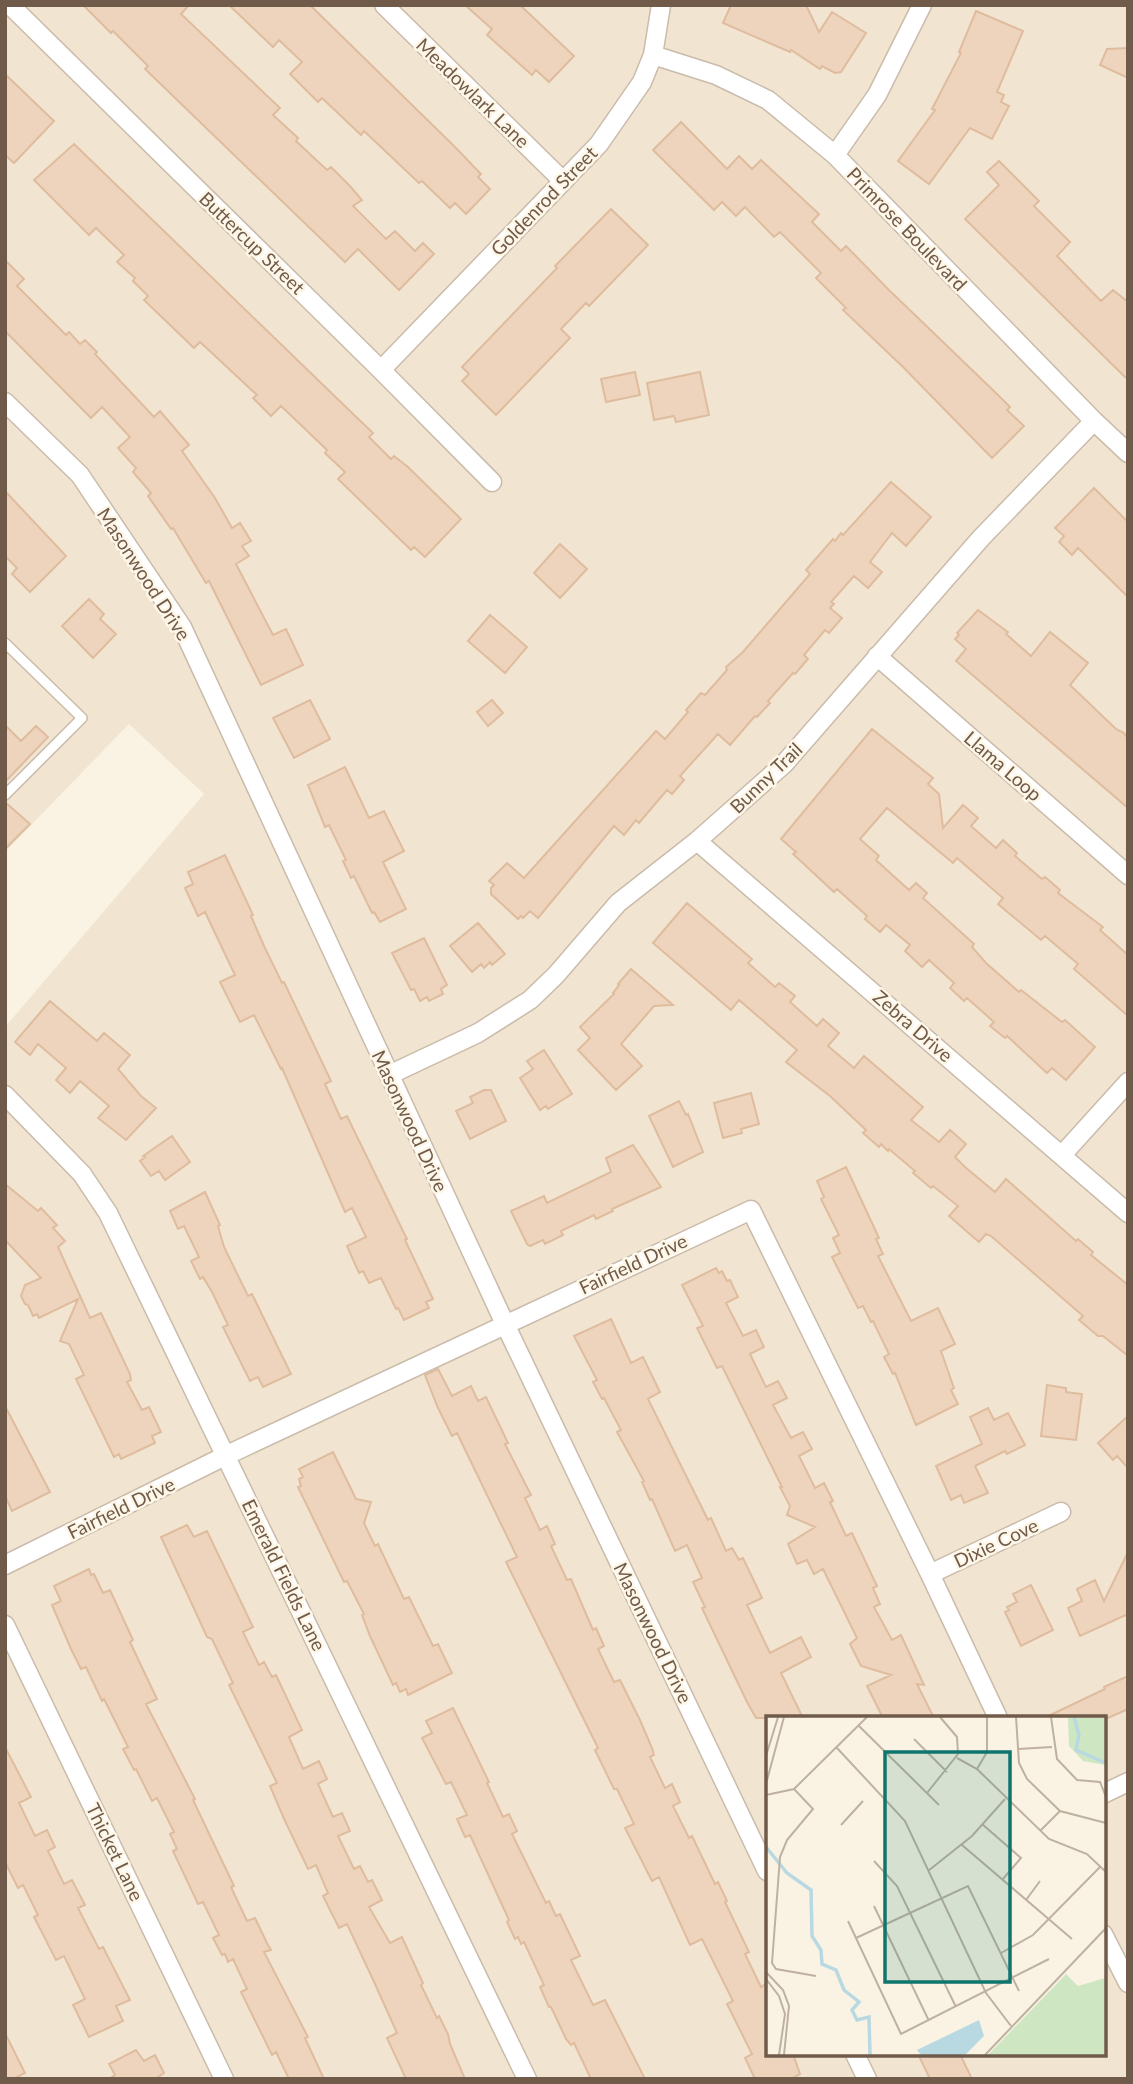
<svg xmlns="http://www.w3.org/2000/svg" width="1133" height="2084" font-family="Lato,sans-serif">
<rect width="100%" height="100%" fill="#faf3e3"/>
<!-- residential -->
<path fill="#f1e5d2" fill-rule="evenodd" d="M5,5H1128V2079H5V1027L204,794L129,724L5,852ZM767,1718H1103V2054H767Z"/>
<!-- building -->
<path fill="#eed4bc" stroke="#dfbc9e" stroke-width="2" d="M83,5H189L181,14L280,108L273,115L298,138L296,141L327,170L331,167L349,185L362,200L353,206L386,239L395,231L415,251L423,243L434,254L399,290L358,249L345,262L145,69L148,66L113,31L111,33Z
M229,5H310L455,147L481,174L478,177L490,189L466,214L455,203L450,208L422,181L419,183L364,131L361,135L322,98L318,102L290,74L302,62L279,40L273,47Z
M465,5H520L574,56L549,82L536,70L532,75L487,35L492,29Z
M731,5H806L819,32L832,12L866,33L841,72L835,73L822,66L820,69L791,50L790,52L723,23Z
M976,11L1023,31L997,92L1004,95L1001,102L1009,106L992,139L970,128L929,184L898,161L935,110L932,109L961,53L959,52Z
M1128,48V78L1100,65L1107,49Z
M5,74L54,121L14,163L5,155Z
M681,122L727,169L739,156L752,169L761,160L819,214L812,222L841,251L846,246L889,290L997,394L1010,407L1007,410L1024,426L992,458L903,367L843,310L846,308L816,278L821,273L780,232L774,237L745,207L736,216L722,202L714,210L653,150Z
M74,144L349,410L373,433L369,437L391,459L394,456L408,467L461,519L425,557L414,547L411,550L338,479L345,472L325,453L327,450L281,406L271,416L253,398L257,395L200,342L194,348L144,300L148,296L133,281L135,278L117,262L124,255L96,228L89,235L34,180Z
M999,161L1039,201L1034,206L1070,242L1057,256L1101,301L1113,290L1128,302V380L965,219L999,185L987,172Z
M611,209L648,245L589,306L586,303L561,329L570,338L496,415L462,381L469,374L462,367L557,268L555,266Z
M5,260L24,279L17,286L66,335L69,332L80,344L85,340L97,352L95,354L154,417L160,411L189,445L182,451L215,498L232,528L240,523L251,541L242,546L249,556L236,564L273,635L286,629L303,665L261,685L209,581L206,583L173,528L171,529L148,496L151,493L133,472L136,468L118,448L130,437L102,407L91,418L5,331Z
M635,372L640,395L606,402L601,379Z
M700,372L709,415L676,422L674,416L654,420L647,383Z
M891,482L931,517L906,546L892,533L870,562L882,572L868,588L854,576L831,602L834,604L830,608L842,618L829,633L825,630L804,655L808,659L795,674L793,673L768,701L770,703L757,717L755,716L730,745L718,734L680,776L684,780L672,794L667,790L639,823L636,820L624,835L614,826L538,918L530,911L523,918L521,916L518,919L491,894V888L494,885L489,881L507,863L524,878L656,731L665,739L688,712L686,710L701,693L705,695L727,670L726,667L743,652L810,574L806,570L833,539L835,541L841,533L843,535Z
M1094,488L1128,522V597L1078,548L1072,555L1059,542L1064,536L1055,528Z
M5,491L66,556L30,592L12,574L17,568L5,556Z
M560,544L587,569L560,598L534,573Z
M89,599L104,614L100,619L116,634L93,658L62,626Z
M978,610L1008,632L1006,634L1031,656L1050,632L1088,663L1070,685L1116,729L1124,733L1128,739V808L956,661L966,649L955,639L959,635L957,633Z
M490,615L527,647L505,673L468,641Z
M310,700L330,739L294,758L273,718Z
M492,700L503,713L488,726L477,712Z
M5,725L21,741L36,726L48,737L5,782Z
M872,729L933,778L928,784L939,794L943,828L963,805L978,818L971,826L996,848L1003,840L1017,853L1015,856L1042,879L1045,877L1060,890L1058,893L1103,927L1100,930L1128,955V1016L1074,969L1078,964L1045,936L1041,940L998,904L1003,898L957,858L953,863L887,808L860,839L879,856L876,860L909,890L916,883L927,893L923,898L974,944L972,947L986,963L1019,992L1021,990L1062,1022L1065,1020L1095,1047L1066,1080L1052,1068L1047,1073L1007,1036L1005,1038L990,1026L994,1022L967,998L964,1001L950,988L954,983L929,960L922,967L905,951L910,945L886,925L880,932L865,919L867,916L837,889L834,892L793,854L796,852L781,839Z
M345,767L369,818L384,811L404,851L383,862L406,909L380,922L374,912L372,913L354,876L351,878L343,861L346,860L329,825L325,827L308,785Z
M5,802L30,824L5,849Z
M225,855L253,915L251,916L264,946L282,983L284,982L331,1081L325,1084L341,1119L347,1116L407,1239L405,1240L433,1299L426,1302L429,1308L404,1320L398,1308L396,1309L381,1278L369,1283L363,1271L359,1273L347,1246L366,1237L352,1208L345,1212L282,1068L281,1069L254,1015L240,1022L220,982L235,975L205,912L198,916L185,888L193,884L188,872Z
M687,903L752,959L748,963L775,987L779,983L795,996L790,1002L817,1026L823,1019L839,1033L828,1046L854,1068L864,1056L923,1107L911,1120L939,1142L950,1130L966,1144L955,1157L965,1167L995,1192L1006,1179L1076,1241L1078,1239L1093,1252L1091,1255L1128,1285V1356L1103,1336H1098L1079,1320L1083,1316L991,1236L986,1234L979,1242L949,1216L958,1206L933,1186L931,1188L913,1173L915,1171L889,1149L888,1151L881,1144L879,1147L863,1133L866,1130L830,1096L786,1062L797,1050L739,1000L731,1010L653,943Z
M478,923L505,954L492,965L490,962L484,968L481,964L472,972L450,946Z
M424,938L447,985L441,989L443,994L429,1001L427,997L420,1001L414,989L411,990L392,953Z
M631,969L673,1005L654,1006L621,1044L642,1066L616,1090L578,1050L590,1038L580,1027L614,994L613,993L619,985L618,984Z
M50,1001L97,1041L104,1033L130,1055L118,1069L141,1096L156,1108L126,1140L98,1118L109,1106L80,1081L70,1093L56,1080L66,1068L38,1044L30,1055L15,1042Z
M544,1050L572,1094L548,1109L546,1106L540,1110L520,1078L533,1069L527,1061Z
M484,1090H491L506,1121L470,1139L456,1111L473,1103L470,1097Z
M751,1093L759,1124L741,1129L742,1133L723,1138L714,1103Z
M679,1101L686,1115L688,1114L703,1152L673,1167L649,1116Z
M172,1136L190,1162L165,1180L159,1171L151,1176L140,1161L145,1157L143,1156Z
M633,1145L661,1187L612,1209L613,1211L596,1219L594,1215L561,1231L563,1235L545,1244L543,1240L530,1246L527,1244L511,1211L544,1196L547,1203L611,1172L606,1158Z
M846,1167L879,1238L876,1239L883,1254L878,1256L911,1321L938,1308L955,1344L941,1351L954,1388L951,1390L958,1404L916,1425L895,1373L893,1374L884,1357L889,1354L873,1321L871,1322L863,1306L858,1308L832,1257L840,1253L833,1238L839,1235L821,1199L824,1197L817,1181Z
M5,1184L38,1211L41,1208L57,1225L53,1228L65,1241L58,1247L90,1318L101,1313L130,1374L131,1380L127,1382L142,1410L149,1407L161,1432L152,1436L155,1443L121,1459L119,1454L114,1457L76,1379L84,1375L69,1344L60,1341L78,1299L39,1318L37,1314L33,1316L28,1305L25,1304L21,1296L25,1285L41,1278L5,1240Z
M205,1192L220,1225L218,1226L224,1247L248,1296L252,1294L291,1374L263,1387L258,1377L250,1381L223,1327L228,1325L212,1292L203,1277L200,1279L191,1261L199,1257L184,1226L178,1229L170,1211Z
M716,1268L719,1273L722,1271L727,1281L730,1280L738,1297L726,1303L743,1336L756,1330L764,1347L750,1354L766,1387L778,1381L787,1398L773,1405L791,1438L803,1432L812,1449L799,1456L815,1488L824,1483L833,1501L830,1502L846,1536L852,1533L877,1586L873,1588L880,1604L874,1607L892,1640L901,1635L924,1685L917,1684L934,1718H883L867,1686L891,1675L861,1666L850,1644L857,1638L823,1569L814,1574L807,1560L797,1564L788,1544L815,1527L787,1515L790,1506L780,1487H782L722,1366L717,1368L697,1328L703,1326L682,1285Z
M611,1319L631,1363L643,1357L660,1392L648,1399L708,1520L711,1518L726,1551L732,1548L739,1560L743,1558L755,1583L762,1598L747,1605L770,1653L801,1637L811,1657L781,1673L803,1718H756L747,1702L702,1608L705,1607L693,1582L702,1578L687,1545L675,1551L652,1499L650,1500L642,1482L644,1481L617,1432L621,1430L604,1398L602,1399L593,1382L597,1380L574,1336Z
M438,1369L452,1396L471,1386L478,1401L486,1397L508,1443L505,1444L531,1495L525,1498L540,1530L547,1526L555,1544L551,1546L567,1580L571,1579L593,1630L596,1628L604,1646L598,1649L614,1682L620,1680L640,1720L652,1748L654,1755L650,1757L665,1788L672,1784L680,1802L673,1806L689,1838L692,1836L715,1884L718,1882L727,1901L725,1902L749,1952L745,1954L761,1987L767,1983V2054H793L800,2074L791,2079H755L745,2058L752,2054L727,2004L733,2001L702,1939L690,1945L659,1877L652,1881L625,1828L634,1824L617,1789H614L595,1750L598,1748L506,1562L517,1557L457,1433L452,1436L438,1408L425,1375Z
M1047,1385L1066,1388V1392L1082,1394L1076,1440L1041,1436Z
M5,1406L50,1492L12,1511L5,1496Z
M988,1408L994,1420L1008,1413L1025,1445L1007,1454L1005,1451L975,1466L988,1493L964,1503L961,1495L951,1500L936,1466L982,1444L970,1417Z
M1128,1416V1468L1117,1456L1113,1460L1098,1443Z
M333,1452L356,1499L371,1502L364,1523L375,1546L378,1544L404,1599L409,1597L433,1646L438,1644L452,1673L408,1695L406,1689L400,1692L396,1683L393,1685L370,1636L362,1615L364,1614L347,1581L344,1582L298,1487L301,1486L299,1479L303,1477L299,1469Z
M187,1525L194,1537L207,1531L253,1627L243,1632L259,1665L264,1662L272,1677L276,1675L302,1730L289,1737L303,1769L319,1761L327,1779L318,1784L333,1817L342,1813L350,1831L338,1836L354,1869L360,1866L368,1882L372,1880L382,1900L369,1907L390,1943L402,1937L423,1983L421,1985L437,2018L439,2016L448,2034L450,2044L465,2079H406L387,2038L397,2033L375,1984L347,1924L339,1928L323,1896L328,1893L316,1865L308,1869L285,1821L270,1786L277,1783L229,1685L233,1683L212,1639L207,1637L161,1537Z
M1128,1552V1614L1080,1636L1068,1608L1082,1601L1077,1589L1095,1580L1104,1601Z
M89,1569L91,1575L94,1574L103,1593L110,1590L133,1640L130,1642L157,1699L146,1704L195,1799L193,1800L234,1886L231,1887L247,1921L255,1918L268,1945L271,1950L264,1952L308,2037L305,2038L324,2079H289L276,2052L272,2055L241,1992L247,1989L233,1959L228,1962L225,1954L222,1955L213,1938L219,1935L203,1902L198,1904L173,1851L177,1849L170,1834L174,1832L157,1798L152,1801L136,1769L134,1770L123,1749L128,1747L104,1699L102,1701L86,1667L81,1669L71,1649L52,1605L61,1601L54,1586Z
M1031,1585L1053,1630L1021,1646L1005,1612L1009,1610L1007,1607L1017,1602L1013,1594Z
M1128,1676V1709L1108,1718H1044L1105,1689L1104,1687Z
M453,1708L489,1782L487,1783L503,1817L509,1814L517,1831L512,1834L546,1903L549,1901L556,1916L560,1914L580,1956L571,1960L593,2005L605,2000L645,2079H591L574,2043L571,2045L566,2039L551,2007H549L540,1987L544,1985L524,1942L521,1944L518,1937L515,1939L507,1922L509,1920L470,1835L465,1837L457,1819L467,1815L451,1782L446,1784L422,1738L432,1733L426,1721Z
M5,1747L31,1797L19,1803L35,1836L47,1830L55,1847L48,1851L64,1884L72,1880L85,1905L78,1908L99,1949L103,1947L130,2000L116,2006L123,2021L89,2037L73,2005L85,1999L64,1956L56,1960L34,1917L38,1915L23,1885L18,1888L5,1862Z
M5,2033L25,2073L13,2079H5Z
M136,2050L144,2061L155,2055L164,2073L155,2079H109L115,2075L109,2064Z
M918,2054H960L972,2079H930Z"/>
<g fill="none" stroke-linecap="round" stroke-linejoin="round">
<defs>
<path id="lane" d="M5,643L82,718L5,795"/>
<path id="street" d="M10,5L381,370L492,482
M384,5L563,181
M653,55L716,75L768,100L835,155L1094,421L1128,453
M835,155L877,95L922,5
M381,370L599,144L642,82L653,55L661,5
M5,402L80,475L182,627L505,1324L767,1871
M877,656L1128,875
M697,841L1128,1213
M389,1075L478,1033L530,1000L556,975L618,903L697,841L784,764L981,538L1094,421
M5,1095L82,1174L108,1213L527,2079
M1062,1155L1128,1082
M5,1565L227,1455L751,1210L930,1574L998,1718
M930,1574L1061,1512
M5,1625L224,2079
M1103,1794L1128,1782
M1103,1934L1128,1983
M855,2054L867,2079"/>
</defs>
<!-- lane casing -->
<use href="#lane" stroke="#cabbaa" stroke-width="12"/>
<!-- street casing -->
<use href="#street" stroke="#cabbaa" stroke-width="21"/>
<!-- lane -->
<use href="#lane" stroke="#fff" stroke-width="9"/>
<!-- street -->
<use href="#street" stroke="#fff" stroke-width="18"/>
</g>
<g text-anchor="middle" stroke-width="5" stroke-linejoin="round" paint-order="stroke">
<!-- street labels -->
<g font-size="19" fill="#705b4b" stroke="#fef7e8">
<text transform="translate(473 93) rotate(44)" y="7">Meadowlark Lane</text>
<text transform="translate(544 201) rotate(-46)" y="7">Goldenrod Street</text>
<text transform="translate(907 229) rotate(46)" y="7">Primrose Boulevard</text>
<text transform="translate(252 243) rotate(44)" y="7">Buttercup Street</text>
<text transform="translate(144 574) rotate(57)" y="7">Masonwood Drive</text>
<text transform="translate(1003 766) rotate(41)" y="7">Llama Loop</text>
<text transform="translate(766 778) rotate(-44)" y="7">Bunny Trail</text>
<text transform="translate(913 1026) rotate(41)" y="7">Zebra Drive</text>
<text transform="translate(410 1121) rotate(65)" y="7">Masonwood Drive</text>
<text transform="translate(633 1264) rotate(-25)" y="7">Fairfield Drive</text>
<text transform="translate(121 1508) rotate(-26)" y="7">Fairfield Drive</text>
<text transform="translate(996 1543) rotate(-25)" y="7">Dixie Cove</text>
<text transform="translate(284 1575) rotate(64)" y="7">Emerald Fields Lane</text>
<text transform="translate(653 1633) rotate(64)" y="7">Masonwood Drive</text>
<text transform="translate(115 1852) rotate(64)" y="7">Thicket Lane</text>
</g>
</g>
<!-- overview -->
<g transform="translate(766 1716)">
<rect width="340" height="340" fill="#faf3e3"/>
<path d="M302,1H339V49L317,45L303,30ZM300,258L312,270L339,262V339H222Z" fill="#cee6c2"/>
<path d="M213,304L218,320L199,339H155L151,334Z" fill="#b9d9e2"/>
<path fill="none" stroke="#b9d9e2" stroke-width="3.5" d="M308,1L313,19L310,34L340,47M0,131L21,157L45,174L46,220L55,234L56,248L70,254L78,274L93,286L86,294L91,304L103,301L104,339"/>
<path fill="none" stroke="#bfb1a1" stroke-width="2" d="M250,1L253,47L261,63L294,95L340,107M285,1L291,43L311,64L334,66L340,81M93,10L173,89M148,23L181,56M71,32L139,105L220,277L245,310M252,33L286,31M0,40L12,1M191,42L211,53L283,123L321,138L340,156M211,53L221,36V1M0,68L18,1M28,73L47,93L21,124L14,141L6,247L10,253L50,260M161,77L192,38L191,21L174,1M0,79L28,73L101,1M216,108L255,142L236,164M75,109L97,85M274,115L294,95M196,129L306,223M108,145L131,170L190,291M162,155L206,120L239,83M260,184L274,165M108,190L163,305M82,205L135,318L283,243M90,222L202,170L253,275M235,237L267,219L334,151M0,256L17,274L23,290L18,339M0,263L13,280L19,298L13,339M219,339L340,212"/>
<path fill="#0f766e" fill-opacity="0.15" stroke="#0f766e" stroke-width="3.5" d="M119,36H244V266H119Z"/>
<rect width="340" height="340" fill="none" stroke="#705b4b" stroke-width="3.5"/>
</g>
<!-- border -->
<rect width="1133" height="2084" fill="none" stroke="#705b4b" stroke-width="14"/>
</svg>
